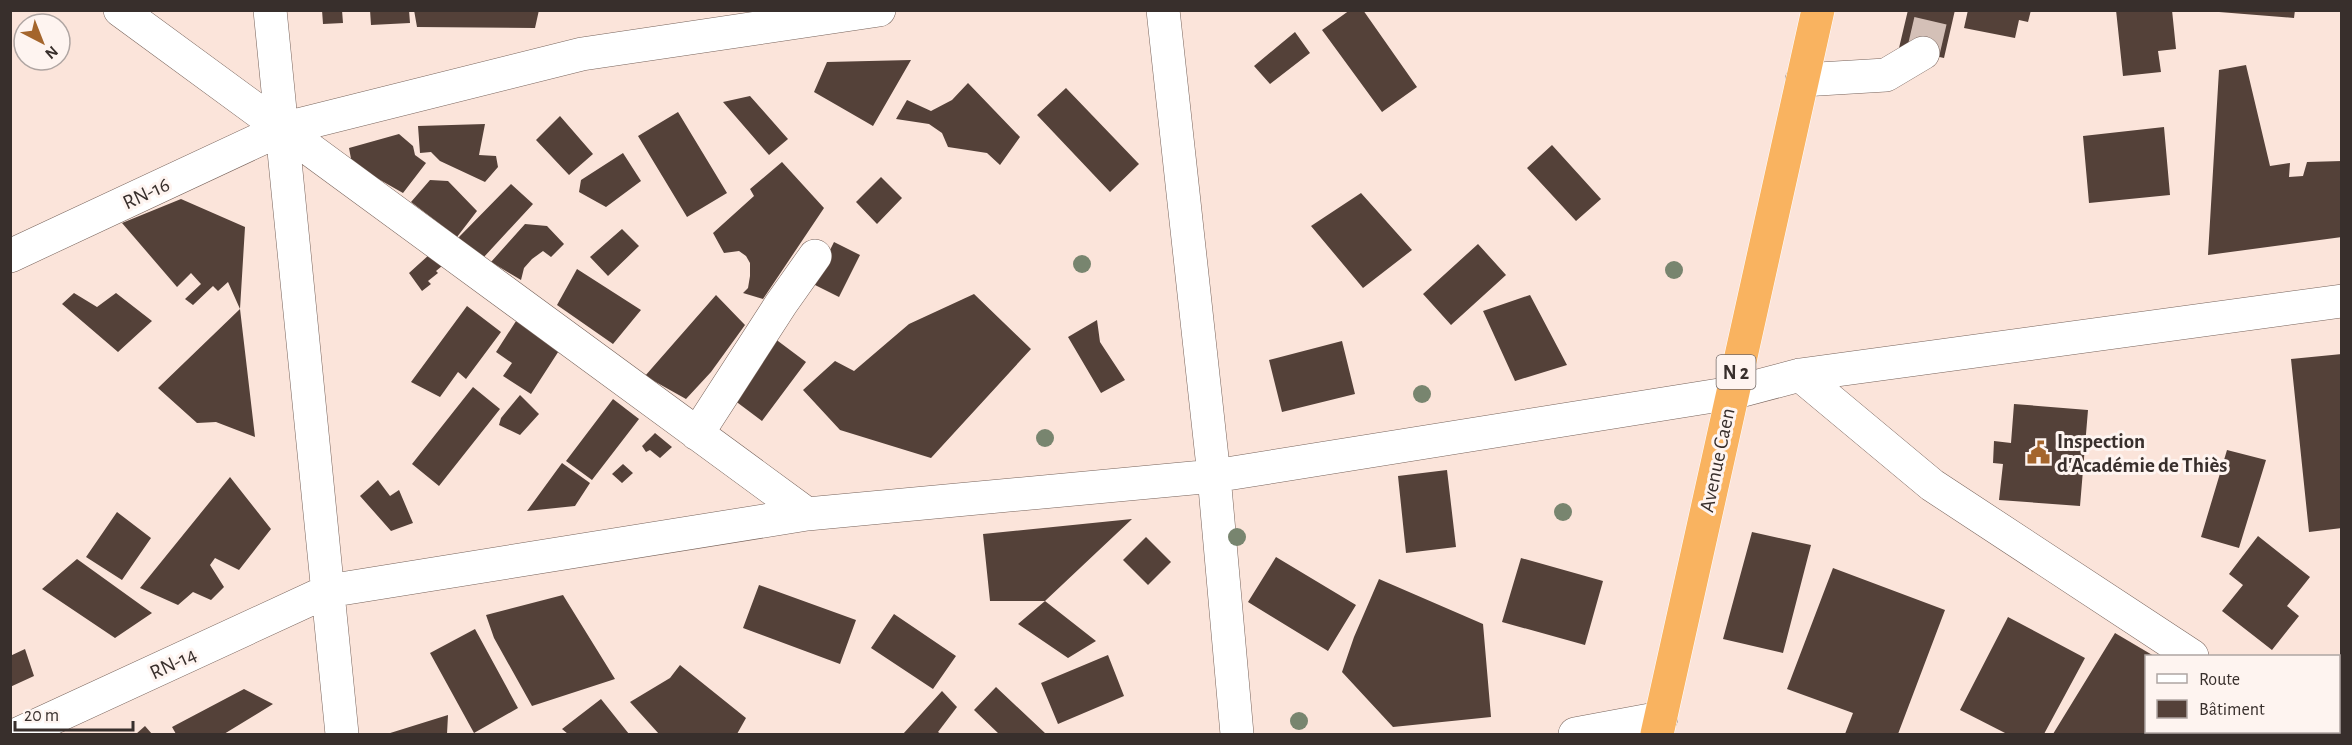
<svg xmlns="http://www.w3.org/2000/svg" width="2352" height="745" font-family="'Alegreya Sans',sans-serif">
<rect width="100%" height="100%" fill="#fbe4da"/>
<!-- building -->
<path fill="#544139" d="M322,10H342L343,23L323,24Z
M370,10H409L410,23L371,25Z
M414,10H539L535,28L417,27Z
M1350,10H1363L1417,87L1382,112L1322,30Z
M1908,10H1955L1944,58L1899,48Z
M1968,10H2031L2028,22L2019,20L2015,38L1964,28Z
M2116,10H2172L2176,49L2158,51L2161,72L2123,76Z
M2219,10H2295L2294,18L2219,12Z
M1295,32L1310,53L1270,84L1254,66Z
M911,60L873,126L814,92L827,62Z
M2246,65L2270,166L2290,163L2289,177L2303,176L2307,162L2342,161V237L2208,255L2219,70Z
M968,83L1020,137L1000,165L987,153L948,147L942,133L929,124L896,119L907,100L931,111L952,100Z
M1066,88L1139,164L1110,192L1037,115Z
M750,96L788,139L769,155L723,102Z
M678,112L727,193L687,217L638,136Z
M560,116L593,154L569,175L536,140Z
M485,124L479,155L496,156L498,167L485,182L440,161L431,152L420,153L418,126Z
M2164,127L2170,195L2089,203L2083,136Z
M399,134L413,146L415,155L426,163L403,193L352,164L349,148Z
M1552,145L1601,199L1576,221L1527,168Z
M623,153L641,181L606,207L579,192L581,180Z
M782,162L824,208L763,299L743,293L748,288L750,276V263L746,256L739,251L724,253L713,233L754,196L750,189Z
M881,177L902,198L877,224L856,202Z
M430,180L448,181L477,211L457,237L411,202Z
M511,184L533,204L483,258L460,241L459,237Z
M1361,193L1412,250L1363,288L1311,226Z
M181,199L245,227L240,309L228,282L218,291L213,286L193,305L185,299L201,284L191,273L177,287L122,223Z
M525,224L547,226L564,244L551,257L543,251L532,259L524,268L521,280L491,262Z
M622,229L639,246L608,276L590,257Z
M834,242L860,255L839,297L813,284Z
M1478,244L1506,275L1451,325L1423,294Z
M430,254L442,266L436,271L438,273L428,281L431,284L422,291L409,273Z
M577,269L641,310L613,344L557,305Z
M74,293L97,307L116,293L152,321L118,352L62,304Z
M974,294L1031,349L931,458L840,430L803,390L835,361L854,371L909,324Z
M716,295L745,325L711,372L686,399L645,376Z
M1530,295L1567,365L1515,381L1483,311Z
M467,306L501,332L466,379L458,372L440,397L411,382Z
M240,309L255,437L216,422L197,423L158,388Z
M518,318L562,346L531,394L503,376L512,363L496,352Z
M1097,320L1100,342L1125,380L1101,393L1068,337Z
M774,338L806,362L762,421L730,397Z
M1342,341L1355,394L1282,412L1269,360Z
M2342,354V528L2309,532L2291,359Z
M473,387L500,409L439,486L412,464Z
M520,395L539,414L520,435L499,425L501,418Z
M613,399L639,419L592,480L566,461Z
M2014,404L2088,410L2080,506L1999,500L2003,464L1993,463L1994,441L2011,443Z
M655,433L672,447L660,458L650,450L646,452L642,446Z
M2227,450L2266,460L2239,548L2201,537Z
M562,463L590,483L575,506L527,511Z
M623,464L633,473L622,483L612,474Z
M1447,470L1456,547L1406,553L1398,476Z
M230,477L271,529L239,570L215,558L210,565L224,587L211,600L193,592L178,605L140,588Z
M378,480L390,496L399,490L413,523L391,531L360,496Z
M117,512L151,538L122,580L86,557Z
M1132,519L1045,601H990L983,534Z
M1752,532L1811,545L1783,653L1723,639Z
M2258,536L2310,577L2287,606L2299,616L2272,650L2222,611L2243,585L2229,574Z
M1146,537L1171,562L1148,585L1123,560Z
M1276,557L1356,605L1328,651L1248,602Z
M1521,558L1603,581L1585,645L1502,622Z
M77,559L152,613L115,638L42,589Z
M1833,568L1945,610L1898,734H1845L1853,713L1787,689Z
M1379,579L1483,624L1491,717L1393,727L1342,672L1354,637Z
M759,585L856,620L840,664L743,628Z
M563,595L615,679L532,706L494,638L486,615Z
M1045,601L1096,641L1068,658L1018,624Z
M894,614L956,656L933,689L871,648Z
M2008,617L2085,658L2044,734H2007L1960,710Z
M475,629L518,708L474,733L430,653Z
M2115,633L2154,656H2146V732H2204L2202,734H2053Z
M25,649L34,676L10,687V656Z
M1108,655L1124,696L1058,724L1041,683Z
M680,665L746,718L737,734H659L630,702L670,678Z
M996,687L1046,734H999L974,710Z
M244,689L273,704L224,734H176L172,727Z
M942,691L957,707L938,732L941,734H903Z
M601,699L629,734H568L562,729Z
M448,715L447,734H387Z
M145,726L152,734H136Z"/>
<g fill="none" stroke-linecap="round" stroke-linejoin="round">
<!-- minor-tunnel -->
<path stroke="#d4c0b7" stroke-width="33" stroke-dasharray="33 16" stroke-linecap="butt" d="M1923,53L1933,10"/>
<defs>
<path id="minor" d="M120,10L807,514
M270,10L342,734
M1163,10L1214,476L1237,734
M1802,80L1886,75L1923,53
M10,256L282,129L582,54L879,10
M1800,375L1932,485L2192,656
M697,434L781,304L815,256
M2306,732L2311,734
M18,734L328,591L807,514L1214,476L1732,393L1800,375L2342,301
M1575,734L1661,718"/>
<path id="highway" d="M1657,734L1818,10"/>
</defs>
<!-- minor casing -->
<use href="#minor" stroke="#77635b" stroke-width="34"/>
<!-- highway casing -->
<use href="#highway" stroke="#fff" stroke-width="34"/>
<!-- minor -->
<use href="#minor" stroke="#fff" stroke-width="33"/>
<!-- highway -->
<use href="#highway" stroke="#f9b360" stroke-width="33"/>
</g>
<!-- trees -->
<g fill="#78856f">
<circle cx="1082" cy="264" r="9"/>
<circle cx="1674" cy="270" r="9"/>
<circle cx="1422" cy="394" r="9"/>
<circle cx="1045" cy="438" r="9"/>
<circle cx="1563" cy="512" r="9"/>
<circle cx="1237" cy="537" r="9"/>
<circle cx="1299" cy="721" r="9"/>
</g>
<!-- icons -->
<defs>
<symbol id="civic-bare" viewBox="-9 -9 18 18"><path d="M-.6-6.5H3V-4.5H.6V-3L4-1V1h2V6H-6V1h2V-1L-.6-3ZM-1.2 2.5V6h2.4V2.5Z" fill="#a4652c" stroke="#fef4f0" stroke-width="2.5" paint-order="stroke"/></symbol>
</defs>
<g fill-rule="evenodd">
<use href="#civic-bare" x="2022" y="436" width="33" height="33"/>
</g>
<g text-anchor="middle" stroke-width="6" stroke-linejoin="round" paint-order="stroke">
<!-- shield labels -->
<rect fill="#fef4f0" stroke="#736a67" stroke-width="1.5" x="1716.5" y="355" width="39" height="34" rx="4.5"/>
<g font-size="20" font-weight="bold" fill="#382f2c">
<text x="1736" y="379">N 2</text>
</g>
<!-- street labels -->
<g font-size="21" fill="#382f2c" stroke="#fef4f0">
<text transform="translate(146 193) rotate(-25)" y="7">RN-16</text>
<text transform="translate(1717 460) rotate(-78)" y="7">Avenue Caen</text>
<text transform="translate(173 663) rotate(-25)" y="7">RN-14</text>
</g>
<!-- poi labels -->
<g font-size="21" font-weight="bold" fill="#382f2c" stroke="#fef4f0" text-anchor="start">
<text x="2057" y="448">Inspection<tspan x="2057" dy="24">d'Académie de Thiès</tspan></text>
</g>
</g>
<!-- border -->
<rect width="2352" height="745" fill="none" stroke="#382f2c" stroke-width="24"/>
<!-- legend -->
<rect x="2145" y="655" width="195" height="78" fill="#fef4f0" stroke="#afa5a2" stroke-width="1.5"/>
<rect x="2157" y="674" width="30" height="9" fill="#ffffff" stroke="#afa5a2" stroke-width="1.5"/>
<text x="2199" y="685" font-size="18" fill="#382f2c">Route</text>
<rect x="2157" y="700" width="30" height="18" fill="#544139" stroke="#afa5a2" stroke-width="1.5"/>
<text x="2199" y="715" font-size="18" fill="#382f2c">Bâtiment</text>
<!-- north arrow -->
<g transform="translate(42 42) rotate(138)"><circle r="28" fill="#fef4f0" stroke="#afa5a2" stroke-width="1.5"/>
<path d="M0-4.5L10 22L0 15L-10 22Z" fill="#a4652c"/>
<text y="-9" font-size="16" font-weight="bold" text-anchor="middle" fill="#382f2c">N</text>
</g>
<!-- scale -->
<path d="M15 721v9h118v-9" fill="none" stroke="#382f2c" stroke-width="3"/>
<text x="24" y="721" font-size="18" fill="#382f2c" stroke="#fef4f0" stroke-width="4.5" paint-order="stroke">20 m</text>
</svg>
